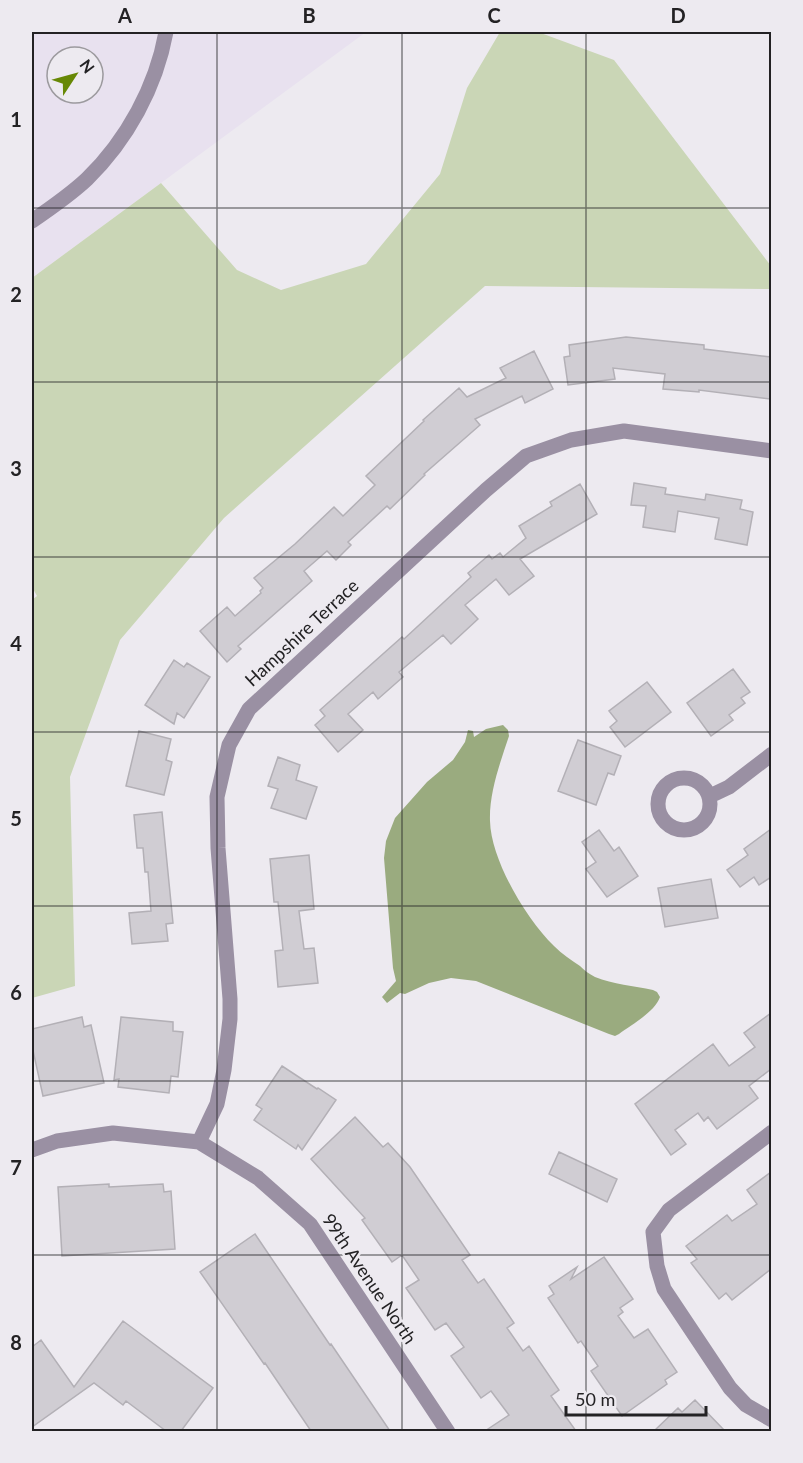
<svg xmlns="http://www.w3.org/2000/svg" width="803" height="1463" font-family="Lato,sans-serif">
<rect width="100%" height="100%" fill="#edeaf0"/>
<!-- built -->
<path fill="#e8e1ef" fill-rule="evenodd" d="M32,32H366L32,278ZM57,57H93V93H57Z"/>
<!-- green -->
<path fill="#cad6b6" d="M500,32H538L614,60L771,266V289L485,286L224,518L120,640L70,777L75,986L32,998V600L37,596L32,587V278L161,183L237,270L281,290L366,264L440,174L467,88Z"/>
<!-- water -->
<path fill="#9aab7f" d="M503,725L508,730L509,736C500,763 489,793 490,821C491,860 526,919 554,946C562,954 571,960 580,966C584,970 589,974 595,977C613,984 634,986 653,990L657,992L660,997C655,1012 631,1025 619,1034L615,1036L609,1034L476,981L451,978L429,983L405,994L400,993L387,1003L382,997L396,981L393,968L384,858L386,841L395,818L427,782L453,760L465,742L468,730L473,731L474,737L486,729Z"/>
<!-- building -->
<path fill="#d0cdd3" stroke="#b3b0b6" stroke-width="1.5" d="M626,337L704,345V349L771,357V384L770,399L699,390V392L663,389L665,374L613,368L615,379L568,385L564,357L570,356L569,345Z
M534,351L553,389L525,403L522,396L475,419L480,425L424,474L425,475L390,509L387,506L348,542L351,545L336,560L327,551L304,571L312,581L238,646L241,649L227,662L200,631L227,607L235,616L261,593L260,591L263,588L254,578L295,544L334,507L343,516L375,485L366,476L424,421L423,420L459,388L467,397L506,378L500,368Z
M634,483L666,488L665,494L705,500L706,494L742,500L740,509L753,512L747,545L715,539L719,518L678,511L675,532L643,527L646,506L631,505Z
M580,484L597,514L520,559L534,576L509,595L496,579L465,605L478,619L451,644L443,635L399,672L403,677L378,699L373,692L348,714L363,730L338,752L315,725L325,716L320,710L402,637L404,639L471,577L468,573L489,555L492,559L500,553L503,557L526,538L519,526L552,506L550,502Z
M174,660L184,667L187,663L210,677L184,718L177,713L174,724L145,705Z
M733,669L750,692L741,698L745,703L729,715L733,720L711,736L687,703Z
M647,682L671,712L625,747L610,727L617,721L609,711Z
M139,731L171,739L166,760L172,762L164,795L126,786Z
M578,740L621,756L614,775L608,773L596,805L558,791Z
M278,757L300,765L296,780L317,787L306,819L271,808L278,789L268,786Z
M162,812L173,923L166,924L168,941L132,944L129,913L151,911L148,872H145L143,848H137L134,815Z
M771,829V877L759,885L754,877L740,887L727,870L748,855L744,849Z
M599,830L614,851L619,847L638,876L607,897L586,869L596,862L582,842Z
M309,855L314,909L299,911L304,949L314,948L318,983L278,987L275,951L283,950L278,902H274L270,859Z
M711,879L718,918L665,927L658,888Z
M771,1013V1069L749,1086L758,1098L717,1129L708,1117L704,1121L698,1113L675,1130L686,1144L671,1155L635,1104L713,1044L729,1066L755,1047L744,1033Z
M82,1017L84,1027L91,1025L104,1083L43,1096L32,1046V1029Z
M121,1017L173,1022V1031L183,1032L178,1077L171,1076L169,1093L118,1087L119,1079L114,1080Z
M282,1066L317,1089L318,1088L336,1100L302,1150L298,1145L296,1149L254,1120L262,1109L256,1105Z
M355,1117L383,1147L388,1143L410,1167L470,1255L462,1260L478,1283L484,1279L514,1323L507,1328L523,1351L529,1346L559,1390L551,1396L576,1431H485L509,1415L491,1391L481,1398L451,1356L464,1347L446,1323L435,1330L406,1288L419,1280L402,1255L392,1262L362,1220L365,1218L311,1159Z
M559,1152L617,1179L607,1202L549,1174Z
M771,1172V1269L732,1300L726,1293L719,1299L691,1263L697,1259L686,1246L727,1215L732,1221L757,1204L747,1190Z
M109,1184V1187L163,1184L164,1192L171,1191L175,1249L62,1256L58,1187Z
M255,1234L330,1345L331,1344L390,1431H311L265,1363L264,1364L200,1272Z
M604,1257L633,1299L620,1308L623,1312L618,1316L634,1338L648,1329L677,1372L665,1380L667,1384L622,1416L591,1371L598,1366L581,1341L578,1343L548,1298L554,1294L549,1286L577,1267L571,1279Z
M123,1321L213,1388L181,1431H166L126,1401L123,1405L94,1383L32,1427V1347L41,1340L74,1387Z
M695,1400L725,1431H654L678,1408L682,1412Z"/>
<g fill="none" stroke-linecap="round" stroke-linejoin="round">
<!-- minor -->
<path stroke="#9a90a3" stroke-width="15" d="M32,221C51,208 70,195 87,179C127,140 156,87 166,32
M658 804a26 26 0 1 1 52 0a26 26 0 1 1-52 0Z
M710,796L729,787L772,754
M772,1132L669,1210L653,1232L657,1266L664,1289L730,1388L746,1405L772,1420
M199,1142L217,1104L224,1070L230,1019V999L218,848L217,797L229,745L249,709L486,490L526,456L571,440L624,431L772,451
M32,1150L57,1141L113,1133L199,1142L258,1178L310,1224L448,1432"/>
</g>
<!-- grid -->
<path fill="none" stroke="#232224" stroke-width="1.5" stroke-opacity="0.55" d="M217,32V1432M402,32V1432M586,32V1432M32,208H772M32,382H772M32,557H772M32,732H772M32,906H772M32,1081H772M32,1255H772"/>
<g text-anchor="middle" stroke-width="5" stroke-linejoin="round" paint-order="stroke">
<!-- street labels -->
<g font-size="18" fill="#232224" stroke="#edeaf0">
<text transform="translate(302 633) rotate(-43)" y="6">Hampshire Terrace</text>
<text transform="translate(369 1279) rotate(56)" y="6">99th Avenue North</text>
</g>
</g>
<!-- border -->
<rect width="803" height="1463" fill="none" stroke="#edeaf0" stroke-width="66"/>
<!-- north arrow -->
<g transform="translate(75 75) rotate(54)"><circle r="28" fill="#edeaf0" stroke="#9c9a9e" stroke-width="1.5"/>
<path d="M0-4.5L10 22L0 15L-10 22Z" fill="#678805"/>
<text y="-9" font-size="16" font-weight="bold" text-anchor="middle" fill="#232224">N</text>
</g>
<!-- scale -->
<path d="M566 1406v9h140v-9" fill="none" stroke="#232224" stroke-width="3"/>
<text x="575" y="1406" font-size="18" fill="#232224" stroke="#edeaf0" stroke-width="4.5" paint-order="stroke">50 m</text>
<rect x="33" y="33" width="737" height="1397" fill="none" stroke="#232224" stroke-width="2"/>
<g font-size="20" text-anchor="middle" font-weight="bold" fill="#232224">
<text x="125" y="23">A</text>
<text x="309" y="23">B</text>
<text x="494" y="23">C</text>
<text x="678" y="23">D</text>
<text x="16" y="127">1</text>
<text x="16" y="302">2</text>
<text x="16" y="476">3</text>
<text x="16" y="651">4</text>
<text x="16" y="826">5</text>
<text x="16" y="1000">6</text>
<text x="16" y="1175">7</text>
<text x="16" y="1350">8</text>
</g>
</svg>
